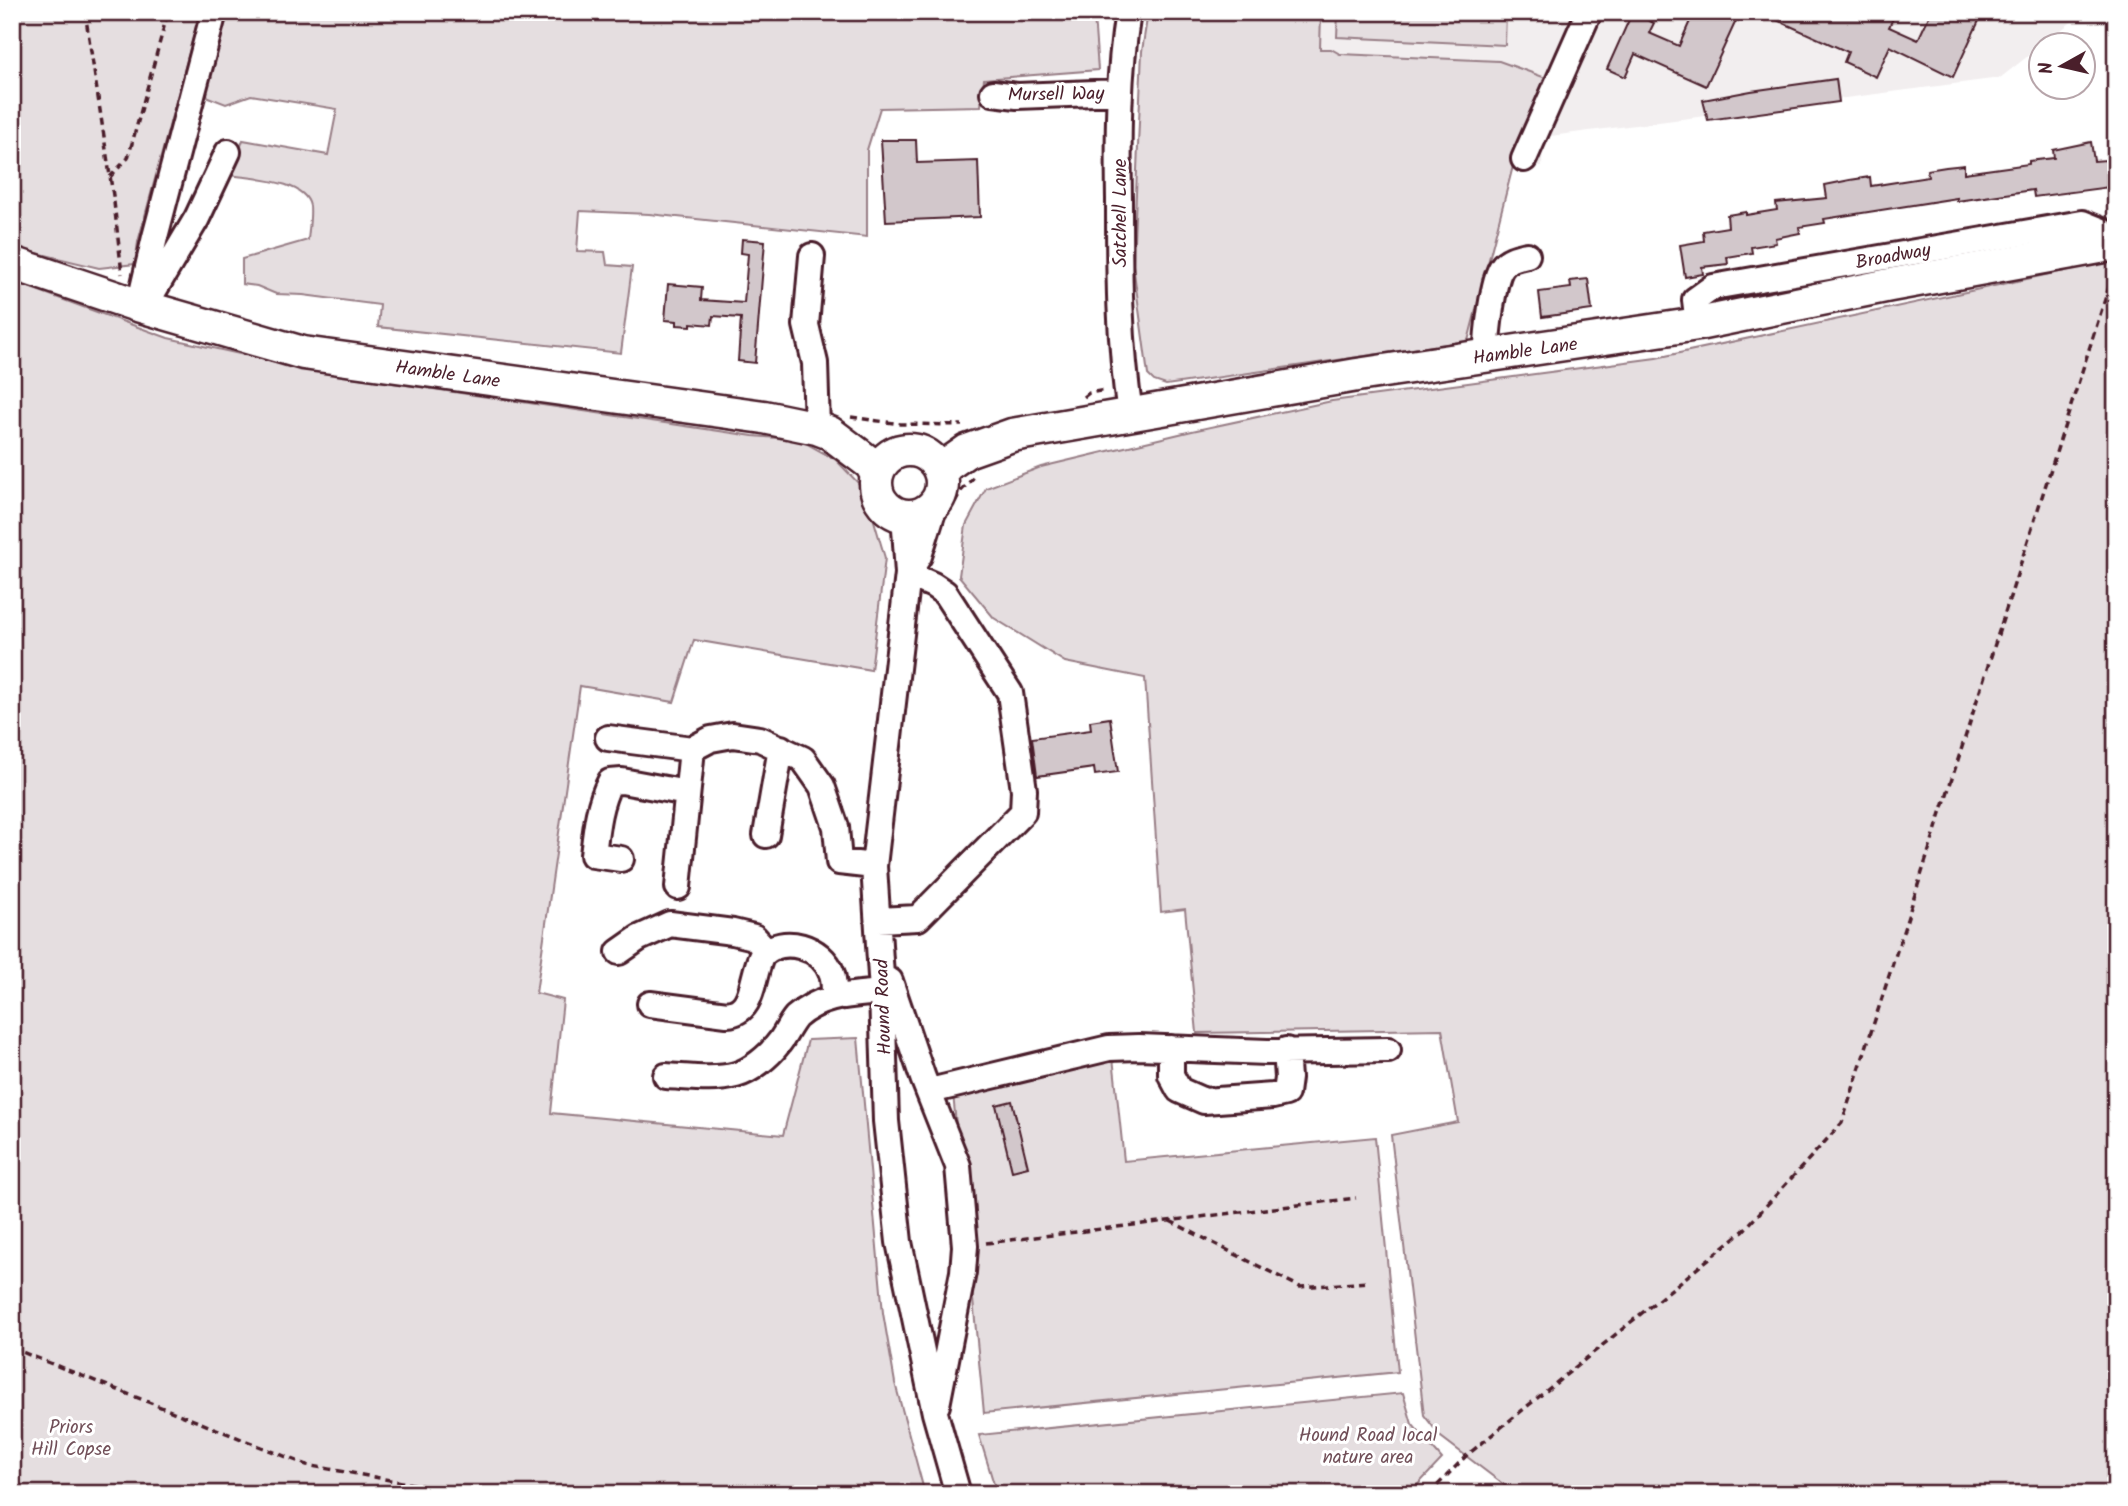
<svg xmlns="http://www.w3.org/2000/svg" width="2128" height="1506" font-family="Kalam,sans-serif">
<rect width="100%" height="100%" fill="#fff"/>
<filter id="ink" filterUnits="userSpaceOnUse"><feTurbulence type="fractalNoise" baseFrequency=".0143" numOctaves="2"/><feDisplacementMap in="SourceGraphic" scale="14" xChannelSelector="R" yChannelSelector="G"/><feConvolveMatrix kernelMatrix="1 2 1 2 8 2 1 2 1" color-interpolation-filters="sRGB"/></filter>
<g filter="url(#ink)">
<!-- built -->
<path fill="#f2eeef" d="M1148,12H2084L2000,78L1543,137L1542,167L1513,166L1468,341L1166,385L1154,381L1148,375L1133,265L1142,51Z"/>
<!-- green -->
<path fill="#e5dee0" stroke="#987e86" stroke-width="2" d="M12,12H200L138,242L135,264L99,268L12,247Z
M228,12H1096L1094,16L1098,70L984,79L981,106L880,108L867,150V237L649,214L580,211L577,251L605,252L607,265L632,267L621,353L378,327L380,305L303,295L276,294L257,286L242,284V259L308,240C309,229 311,216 310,206C305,180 252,179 231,175L243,140L328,155L337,109L251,95L226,104L208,97L205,86Z
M1148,12H1321L1320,49H1331L1340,54L1499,61L1546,78L1513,166L1468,341L1166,385L1154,381L1148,375L1133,265L1142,51Z
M1338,12H1506L1505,45L1337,37Z
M2116,260V1494H1516L1441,1437L1424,1415L1391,1135L1458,1122L1442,1029L1197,1033L1185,909L1161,912L1145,678L1065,662L994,618L959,576L966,525L986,488L1041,467L1192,431L1332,401L1656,358Z
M12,281L168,338L325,373L753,436L800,440L836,460L865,490L885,558L871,670L694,640L674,702L580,686L536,993L563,1000L551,1113L783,1135L808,1040L858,1038L883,1313L895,1383L925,1494H12Z
M1113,1057L1124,1161L1375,1137L1398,1372L984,1413L951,1073Z
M1403,1393L1412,1424L1442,1459L1409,1494H997L979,1435Z"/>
<!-- building -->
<path fill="#d2c7cb" stroke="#4a1f2b" stroke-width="2" d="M1694,12H1740L1706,86L1635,54L1625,77L1607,69L1632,13L1654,23L1649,33L1679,46Z
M1759,12H1896L1889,27L1918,40L1931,12H1983L1953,77L1890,46L1876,77L1844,62L1848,52Z
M1836,79L1839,102L1708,120L1703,100L1751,91Z
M881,140H916L917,163L978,161L980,217L886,221Z
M2091,142L2094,161L2106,160L2110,187L2034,197L2033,190L1957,201V198L1824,219L1825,223L1799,227L1800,233L1775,238L1776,243L1751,247L1752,253L1727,257L1728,264L1702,267L1703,274L1685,277L1680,245L1704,241L1703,231L1728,227L1727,215L1746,212V215L1777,210L1776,203L1827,198L1825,185L1850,180L1870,177L1871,186L1928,177L1927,170L1946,167L1964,165V173L2029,164V161L2054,158L2053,150Z
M742,239L765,241L755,363L738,361L741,318L713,316L712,325L691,323V326L677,325V321L665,320L668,284L702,287L701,300L744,303L748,254L741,253Z
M1588,279L1592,310L1542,317L1539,292L1571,288L1570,281Z
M1110,718L1118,772L1095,775L1094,768L1037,776L1032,738L1091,730L1090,721Z
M1012,1101L1028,1167L1012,1171L996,1105Z"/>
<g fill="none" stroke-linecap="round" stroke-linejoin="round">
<defs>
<path id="minor" d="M1128,12C1118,74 1118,137 1119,199C1119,271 1119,342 1130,413
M993,93L1017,96L1120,92
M1524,159L1589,12
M812,256L806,325L815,363L817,428
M150,297L197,218L228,152
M137,305L142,293L155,237L214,12
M1698,324L1695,300L1713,287L2082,223L2102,231L2105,247
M1487,355C1486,339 1493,278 1502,267C1507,259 1518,257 1527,255
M902,516L905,528L908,574L874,866L882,992L886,1121L899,1242L935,1413L958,1494
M910,570L919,556L935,505
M608,738L692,749L711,739L733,735L760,739L803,759L822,786L836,827L839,862L874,866
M766,835L781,748
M621,859L593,855C596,830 598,805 610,782L622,781L687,793
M678,887L692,749
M878,920L918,918L1023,812L1024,790L1010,693L945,593L933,585L908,574
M619,952L639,938L670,924L733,932L754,937L766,950
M890,981L923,1078L958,1166L965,1246L963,1272L937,1405
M650,1004L727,1014C755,1012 751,976 762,955C783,935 822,946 832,974C834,980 834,989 834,996
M1171,1048V1075L1179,1090L1204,1101L1273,1096L1286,1093L1288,1078L1286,1050
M666,1076C688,1077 714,1081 736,1075C751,1071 769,1056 778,1044C785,1036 789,1025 796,1017C821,995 850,995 882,992
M930,1091L1109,1048L1139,1047L1267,1052L1388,1050"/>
<path id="major" d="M12,263L137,305L303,353L764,417L817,428L830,433L871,464L877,475
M876 483a33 33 0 1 1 66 0a33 33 0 1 1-66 0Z
M940,470L967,451L1012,435L1357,375L1698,324L1890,285L2116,244"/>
</defs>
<!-- minor casing -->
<use href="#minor" stroke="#4a1f2b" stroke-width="30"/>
<!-- major casing -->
<use href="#major" stroke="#4a1f2b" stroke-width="37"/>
<!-- path -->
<path stroke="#4a1f2b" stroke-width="3.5" stroke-dasharray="7 5" stroke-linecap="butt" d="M85,12L114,202L122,274
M110,177L128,158L168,12
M1084,397L1089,393L1106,390
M851,417L900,424L962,425
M874,498L882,513
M955,502L961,491L973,478
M1170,1221L1300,1287L1369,1282
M986,1243L1356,1198
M12,1348L307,1465L468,1494
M1429,1494L1466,1456L1743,1231L1842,1123L2115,268"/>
<!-- minor -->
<use href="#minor" stroke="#fff" stroke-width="24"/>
<!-- major -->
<use href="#major" stroke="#fff" stroke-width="32"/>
</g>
</g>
<g text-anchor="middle" stroke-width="6" stroke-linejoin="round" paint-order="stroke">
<!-- street labels -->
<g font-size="19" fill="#4a1f2b" stroke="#fff">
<text transform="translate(1056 93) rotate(-1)" y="7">Mursell Way</text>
<text transform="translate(1119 213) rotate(-90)" y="7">Satchell Lane</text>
<text transform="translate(1893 255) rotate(-10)" y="7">Broadway</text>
<text transform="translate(1525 350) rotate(-8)" y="7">Hamble Lane</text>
<text transform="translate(448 373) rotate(8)" y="7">Hamble Lane</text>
<text transform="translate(882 1007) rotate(-92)" y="7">Hound Road</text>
</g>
<!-- park labels -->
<g font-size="19" fill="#714f58" stroke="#fff">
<text x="71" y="1433">Priors<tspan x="71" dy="22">Hill Copse</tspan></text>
<text x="1368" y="1441">Hound Road local<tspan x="1368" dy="22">nature area</tspan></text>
</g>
</g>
<!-- margin -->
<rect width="2128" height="1506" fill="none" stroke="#fff" stroke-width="42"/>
<rect x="21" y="21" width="2086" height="1464" fill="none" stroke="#4a1f2b" stroke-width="2.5" filter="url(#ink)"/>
<!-- north arrow -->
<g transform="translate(2062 66) rotate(262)"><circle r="33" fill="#ffffff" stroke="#b7a5aa" stroke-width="2"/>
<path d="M0-5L12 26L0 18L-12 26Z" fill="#4a1f2b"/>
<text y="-10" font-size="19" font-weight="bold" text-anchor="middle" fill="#4a1f2b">N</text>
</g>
</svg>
